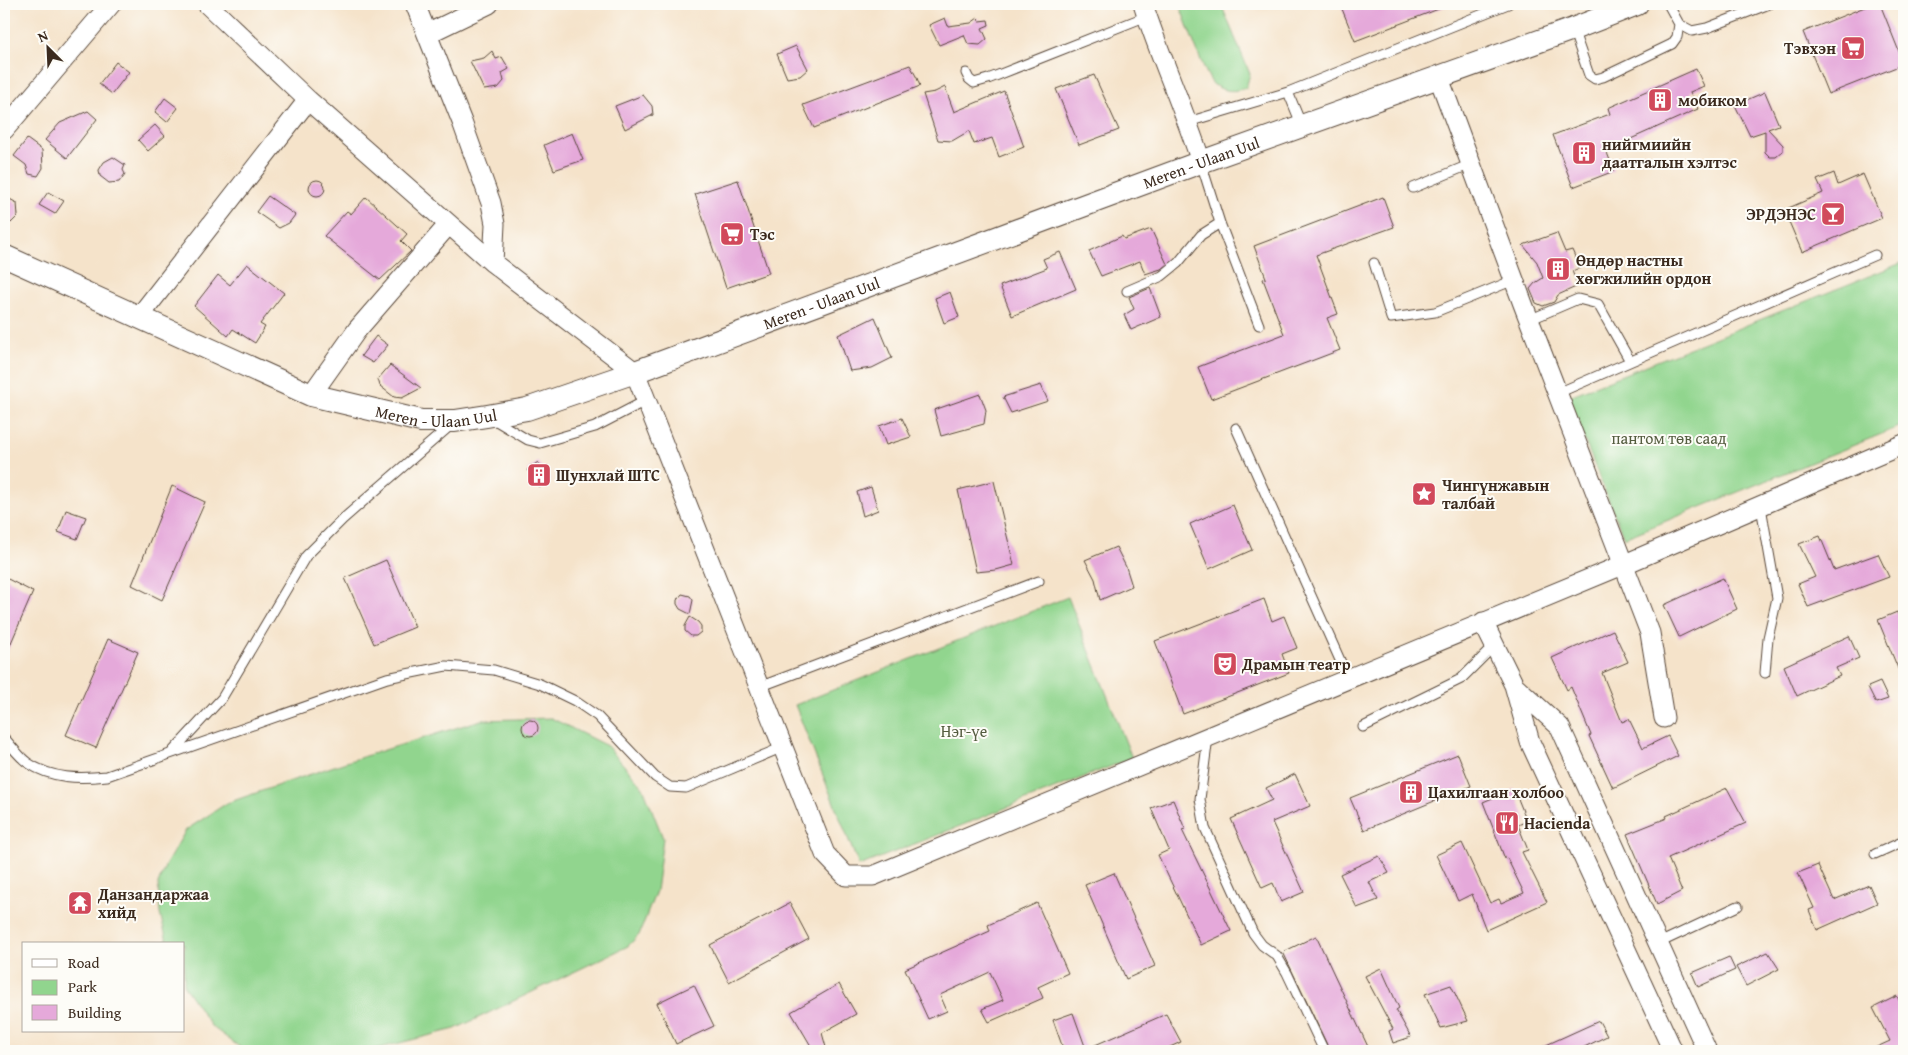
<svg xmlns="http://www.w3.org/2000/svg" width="1908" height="1055" font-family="'Gentium Book Plus',serif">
<rect width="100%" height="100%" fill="#fdfcf7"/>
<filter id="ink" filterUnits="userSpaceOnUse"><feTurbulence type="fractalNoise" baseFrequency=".02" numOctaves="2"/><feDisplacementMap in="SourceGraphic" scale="10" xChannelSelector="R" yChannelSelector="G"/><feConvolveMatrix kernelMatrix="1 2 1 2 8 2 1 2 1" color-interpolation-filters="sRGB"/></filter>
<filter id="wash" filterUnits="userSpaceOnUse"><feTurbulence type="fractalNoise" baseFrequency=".0096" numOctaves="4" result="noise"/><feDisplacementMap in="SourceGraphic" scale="20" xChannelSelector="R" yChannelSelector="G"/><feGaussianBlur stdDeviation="1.12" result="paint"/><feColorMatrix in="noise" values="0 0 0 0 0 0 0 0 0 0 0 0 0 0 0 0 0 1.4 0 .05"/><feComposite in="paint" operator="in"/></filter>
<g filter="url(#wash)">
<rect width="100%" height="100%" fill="#f5e3ca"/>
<!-- green -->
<path fill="#91d58e" stroke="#668056" d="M1179,4H1221L1250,74L1246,88C1234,92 1223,92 1213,84C1206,78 1184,16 1179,4Z
M1904,262V425L1624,538L1567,397Z
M1068,597L1132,758L859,866L795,705Z
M551,718L607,746L643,787L663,838L656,891L639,935L628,946L455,1029L368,1051H245L211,1026L184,986V944H168L160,914L158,884L166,864L186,830L227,803L343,763L481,720Z"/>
<g id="blocks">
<!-- building -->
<path fill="#e5a9da" d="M1340,4H1449V5L1355,41Z
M1872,4H1880L1904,64L1828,94L1803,32Z
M945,18L948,26L971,23L978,18L979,21L988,20L989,25L982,28L987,39L980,45L968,44L964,35L939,45L929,25Z
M796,46L808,69L800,76L787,78L777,54Z
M492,51L496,59L502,57L509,69L502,73L504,81L498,88L484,90L470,61L484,58Z
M116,62L129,72L112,94L99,84Z
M910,65L917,78L920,86L814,128L803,105Z
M1696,69L1704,86L1690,92L1698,109L1606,150L1614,171L1573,187L1553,135L1610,114L1608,108Z
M1094,75L1119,130L1079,145L1056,89Z
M945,87L954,112L1004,91L1024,147L999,157L992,138L974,144L969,131L952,141L938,140L923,94L935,92Z
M1765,92L1779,125L1768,129L1783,145V151L1776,157H1770L1765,152V131L1750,136L1735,105Z
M643,95L652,106L653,115L625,129L615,106Z
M165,98L178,108L167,122L155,112Z
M88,111L97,119L67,158L45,140L60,123Z
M155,125L165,136L148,151L138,140Z
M572,133L583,160L554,170L544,145Z
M27,139L42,150L43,168L38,176L29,174L26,165L14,156Z
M113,157L125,165L123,170L125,174L119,182L109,183L100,176L99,170L104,162Z
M1834,173L1838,185L1863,174L1882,218L1802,252L1784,210L1823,193L1817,180Z
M309 188a8 8 0 1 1 16 0a8 8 0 1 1-16 0Z
M738,180L769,273L726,288L695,194Z
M48,192L64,201L55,214L39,205Z
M4,196L17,203L18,216L11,223L4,219Z
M268,196L295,215L289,223L279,228L256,212Z
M366,197L407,234L401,241L411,251L380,280L324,236L347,211L351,214Z
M1383,197L1394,227L1316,255L1338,314L1327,318L1340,350L1211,399L1198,367L1284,334L1263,279L1266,278L1254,246Z
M1151,229L1167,264L1161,269L1145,274L1140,261L1101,276L1089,251L1122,236L1124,239Z
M1557,233L1565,252L1572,250L1580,268L1572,271L1578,286L1558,295L1554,302L1543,306L1536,303L1530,289L1535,283L1543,278L1537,262L1523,245Z
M1060,252L1076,289L1012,316L1000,286L1047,268L1043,259Z
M247,264L284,293L260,324L265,327L255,343L233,329L228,336L194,306L218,275L230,285Z
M1150,288L1161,317L1131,330L1124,315L1134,309L1129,297Z
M950,292L959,317L944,323L935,298Z
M875,317L892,358L872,368L850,371L838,335Z
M376,336L388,345L373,363L361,356Z
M390,365L421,388L402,398L394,397L380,386L378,379Z
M1041,385L1048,401L1011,413L1003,397Z
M980,394L986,410L984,424L941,436L934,410Z
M902,418L911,437L886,445L879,426Z
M538,462L551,480L540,487L527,470Z
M994,481L1014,565L996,570L976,572L958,490Z
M172,486L205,502L162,600L132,585Z
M871,487L878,510L863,516L857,492Z
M1233,505L1252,550L1209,569L1190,524Z
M66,510L86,517L77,539L58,532Z
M1820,536L1834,570L1878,554L1889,577L1808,607L1798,584L1815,577L1799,544Z
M1116,547L1126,567L1132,586L1100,600L1095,579L1085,560Z
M386,560L415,627L374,644L345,578Z
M4,577L33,592L4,659Z
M1723,578L1737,609L1679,637L1664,605Z
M682,594L690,596L693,600L690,614L680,609L677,604V600Z
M1264,599L1272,621L1284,616L1297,648L1282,654L1289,673L1183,714L1155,641Z
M1897,612L1904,628V683L1878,620Z
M690,617L698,622L701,626V632L696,636H691L685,631V626Z
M1613,630L1628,662L1602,673L1622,722L1629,719L1643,748L1668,736L1678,756L1613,788L1589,736L1591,735L1571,687L1567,690L1552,658Z
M1849,636L1859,658L1836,668L1840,676L1797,696L1784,666Z
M108,639L138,652L96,748L66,735Z
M1880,682L1888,699L1876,703L1868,687Z
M522 728a8 8 0 1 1 16 0a8 8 0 1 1-16 0Z
M1458,754L1471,786L1364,830L1350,798Z
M1295,774L1310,806L1272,822L1304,892L1281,902L1273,883L1262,888L1231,819L1272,800L1266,788Z
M1727,788L1746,823L1668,858L1682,891L1657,904L1627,834L1667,818L1666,816Z
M1514,789L1527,821L1518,825L1528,850L1522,852L1547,902L1486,930L1472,894L1458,901L1436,855L1462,843L1490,903L1499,899L1501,903L1524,893L1507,858L1505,859L1483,802Z
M1173,800L1185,829L1182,830L1231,931L1201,945L1158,855L1169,850L1151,808Z
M1379,856L1389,873L1369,882L1378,900L1357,908L1340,874Z
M1818,865L1834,900L1869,885L1877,903L1817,930L1809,910L1814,908L1798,873Z
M1114,873L1155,966L1126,979L1085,885Z
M790,903L809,939L729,982L710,945Z
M1037,903L1068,973L1038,987L1043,998L989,1022L982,1009L1003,1000L990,972L940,995L947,1011L928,1019L905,969L990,931L988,925Z
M1316,936L1370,1051H1330L1283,952Z
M1768,952L1779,969L1746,986L1736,967Z
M1729,957L1735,970L1698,987L1692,973Z
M1381,968L1399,1008L1396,1010L1411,1037L1393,1043L1389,1031L1393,1029L1365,976Z
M839,984L856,1014L822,1033L827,1051H814L791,1012Z
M694,985L714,1026L676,1044L657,1003Z
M1451,985L1468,1021L1441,1028L1425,994Z
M1897,996L1904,1010V1051H1868L1890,1041L1873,1008Z
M1073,1013L1086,1049L1166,1014L1181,1042L1161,1051H1064L1053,1020Z
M1599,1021L1607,1036L1576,1051H1533Z"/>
</g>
</g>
<g filter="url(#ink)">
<use href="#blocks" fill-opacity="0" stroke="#574638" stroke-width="1"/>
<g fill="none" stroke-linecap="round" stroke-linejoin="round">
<defs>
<path id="service" d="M1668,4L1679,24L1692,31L1707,28L1769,4
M1573,29L1589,75L1595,79L1603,77L1672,44L1677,37L1679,24
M966,73L969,79L974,83L988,79L1147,16
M1188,122L1288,92
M1302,126L1288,92L1508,4
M1413,188L1471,164
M1220,223L1259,325
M1374,263L1391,318L1435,312L1514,280
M1127,291L1162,276L1178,263L1201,235L1220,223L1201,163
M1529,320L1578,299L1598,304L1630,361
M1558,393L1875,255
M493,419L528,440L540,443L595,427L645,401
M1236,428L1348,678
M1761,507L1777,598L1768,638L1765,673
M759,687L1039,581
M1363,727L1461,679L1494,646
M1208,737L1200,799L1205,828L1253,933L1262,945L1277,956L1287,973L1324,1051
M4,738C11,745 19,757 28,763C52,779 79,779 107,776L387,678L446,666L494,670L540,684L575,701L597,716L655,777L670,787L686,788L783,747
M172,752L222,698L306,556L343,519L451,425
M1875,854L1904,841
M1659,943L1738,906"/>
<path id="minor" d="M207,4L308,100L493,263L635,372L825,854L846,876H873L1625,564L1904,444
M415,4L462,122L491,203L495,224L493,263
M1143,4C1160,57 1184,109 1201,162
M427,34L489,4
M1439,78L1523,304L1650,633L1664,718
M4,130L111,4
M139,317L308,100
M311,395L357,330L449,224
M1483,622L1514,685L1530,742L1673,1051
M1514,685L1560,727L1707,1051"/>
<g id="tertiary">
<path id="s1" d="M4,256L311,395L421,421H455L487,416L527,409L635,372L1201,162L1573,29L1637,4"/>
</g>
</defs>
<!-- service casing -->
<use href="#service" stroke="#574638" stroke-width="11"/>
<!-- minor casing -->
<use href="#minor" stroke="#574638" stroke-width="21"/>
<!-- tertiary casing -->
<use href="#tertiary" stroke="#574638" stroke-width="24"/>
<!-- service -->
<use href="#service" stroke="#fff" stroke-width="9"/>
<!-- minor -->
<use href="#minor" stroke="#fff" stroke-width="19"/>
<!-- tertiary -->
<use href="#tertiary" stroke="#fff" stroke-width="22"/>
</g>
</g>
<!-- icons -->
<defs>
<symbol id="supermarket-square" viewBox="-11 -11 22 22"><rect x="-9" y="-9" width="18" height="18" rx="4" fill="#d1495b" stroke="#fdfcf7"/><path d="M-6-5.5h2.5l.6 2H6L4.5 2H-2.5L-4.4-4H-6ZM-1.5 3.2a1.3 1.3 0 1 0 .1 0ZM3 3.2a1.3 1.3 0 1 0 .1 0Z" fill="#fff"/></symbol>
<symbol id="building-square" viewBox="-11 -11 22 22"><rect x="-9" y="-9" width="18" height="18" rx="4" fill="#d1495b" stroke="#fdfcf7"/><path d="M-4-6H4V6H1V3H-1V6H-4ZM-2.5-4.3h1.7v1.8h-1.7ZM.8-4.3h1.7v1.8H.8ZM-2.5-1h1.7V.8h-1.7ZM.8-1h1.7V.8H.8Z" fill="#fff"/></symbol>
<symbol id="bar-square" viewBox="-11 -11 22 22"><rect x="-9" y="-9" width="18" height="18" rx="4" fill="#d1495b" stroke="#fdfcf7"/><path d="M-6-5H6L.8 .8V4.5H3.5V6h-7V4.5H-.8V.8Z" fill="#fff"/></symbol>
<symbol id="sight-square" viewBox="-11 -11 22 22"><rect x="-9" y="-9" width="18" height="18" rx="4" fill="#d1495b" stroke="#fdfcf7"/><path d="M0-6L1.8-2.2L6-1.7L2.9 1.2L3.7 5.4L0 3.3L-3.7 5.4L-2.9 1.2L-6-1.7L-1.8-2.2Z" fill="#fff"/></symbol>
<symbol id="theatre-square" viewBox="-11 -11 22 22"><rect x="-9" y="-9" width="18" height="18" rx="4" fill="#d1495b" stroke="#fdfcf7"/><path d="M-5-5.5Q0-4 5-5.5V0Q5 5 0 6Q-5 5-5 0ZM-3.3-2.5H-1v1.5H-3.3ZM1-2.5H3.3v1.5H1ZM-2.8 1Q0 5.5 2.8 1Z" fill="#fff"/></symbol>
<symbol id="restaurant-square" viewBox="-11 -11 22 22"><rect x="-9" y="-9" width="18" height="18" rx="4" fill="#d1495b" stroke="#fdfcf7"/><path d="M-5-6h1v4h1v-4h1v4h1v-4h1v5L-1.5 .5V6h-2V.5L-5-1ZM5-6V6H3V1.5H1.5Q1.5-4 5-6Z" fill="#fff"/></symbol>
<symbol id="temple-square" viewBox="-11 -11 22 22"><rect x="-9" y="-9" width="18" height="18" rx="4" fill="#d1495b" stroke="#fdfcf7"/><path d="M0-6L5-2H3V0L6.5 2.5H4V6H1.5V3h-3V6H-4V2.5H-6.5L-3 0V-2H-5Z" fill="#fff"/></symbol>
</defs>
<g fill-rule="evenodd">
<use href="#supermarket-square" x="1839" y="34" width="28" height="28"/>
<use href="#building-square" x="1646" y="86" width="28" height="28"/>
<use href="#building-square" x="1570" y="139" width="28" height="28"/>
<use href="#bar-square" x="1819" y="200" width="28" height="28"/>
<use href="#supermarket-square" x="718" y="220" width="28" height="28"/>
<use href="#building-square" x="1544" y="255" width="28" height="28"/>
<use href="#building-square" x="525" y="461" width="28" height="28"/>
<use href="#sight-square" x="1410" y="480" width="28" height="28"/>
<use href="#theatre-square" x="1211" y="650" width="28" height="28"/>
<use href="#building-square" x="1397" y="778" width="28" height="28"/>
<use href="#restaurant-square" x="1493" y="809" width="28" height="28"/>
<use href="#temple-square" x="66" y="889" width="28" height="28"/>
</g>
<g text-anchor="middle" stroke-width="4" stroke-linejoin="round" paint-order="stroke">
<!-- poi labels -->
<g font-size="16" font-weight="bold" fill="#3b2a1e" stroke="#fdfcf7" text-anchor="start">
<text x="1836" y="54" text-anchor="end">Тэвхэн</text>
<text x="1678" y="106">мобиком</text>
<text x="1602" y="150">нийгмиийн<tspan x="1602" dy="18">даатгалын хэлтэс</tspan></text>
<text x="1816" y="220" text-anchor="end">ЭРДЭНЭС</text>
<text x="750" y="240">Тэс</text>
<text x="1576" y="266">Өндөр настны<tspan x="1576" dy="18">хөгжилийн ордон</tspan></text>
<text x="556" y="481">Шунхлай ШТС</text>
<text x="1442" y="491">Чингүнжавын<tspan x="1442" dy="18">талбай</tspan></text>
<text x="1242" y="670">Драмын театр</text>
<text x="1428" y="798">Цахилгаан холбоо</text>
<text x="1524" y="829">Hacienda</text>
<text x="98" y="900">Данзандаржаа<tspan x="98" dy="18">хийд</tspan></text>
</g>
<!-- street labels -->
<g font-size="16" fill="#3b2a1e" stroke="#fdfcf7">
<text dy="6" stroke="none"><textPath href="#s1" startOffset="1275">Meren - Ulaan Uul</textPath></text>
<text dy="6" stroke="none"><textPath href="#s1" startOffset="870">Meren - Ulaan Uul</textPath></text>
<text dy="6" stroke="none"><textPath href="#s1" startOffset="465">Meren - Ulaan Uul</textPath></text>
</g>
<!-- park labels -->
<g font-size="16" fill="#555d40" stroke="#fdfcf7">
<text x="1669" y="444">пантом төв саад</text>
<text x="964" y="737">Нэг-үе</text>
</g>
</g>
<!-- margin -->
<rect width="1908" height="1055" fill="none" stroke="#fdfcf7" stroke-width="20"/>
<!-- legend -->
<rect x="22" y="942" width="162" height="90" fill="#fdfcf7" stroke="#afa8a0"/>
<rect x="32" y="959" width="25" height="8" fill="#ffffff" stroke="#afa8a0"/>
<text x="68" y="968" font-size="15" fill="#3b2a1e">Road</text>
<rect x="32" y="980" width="25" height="15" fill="#91d58e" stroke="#afa8a0"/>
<text x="68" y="992" font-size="15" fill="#3b2a1e">Park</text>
<rect x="32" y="1005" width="25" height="15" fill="#e5a9da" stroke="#afa8a0"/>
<text x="68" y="1018" font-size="15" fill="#3b2a1e">Building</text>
<!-- north arrow -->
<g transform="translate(48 48) rotate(336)" stroke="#fdfcf7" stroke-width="4" paint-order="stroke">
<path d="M0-4L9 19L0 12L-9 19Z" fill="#3b2a1e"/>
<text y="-8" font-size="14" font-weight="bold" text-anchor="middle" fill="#3b2a1e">N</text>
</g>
</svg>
